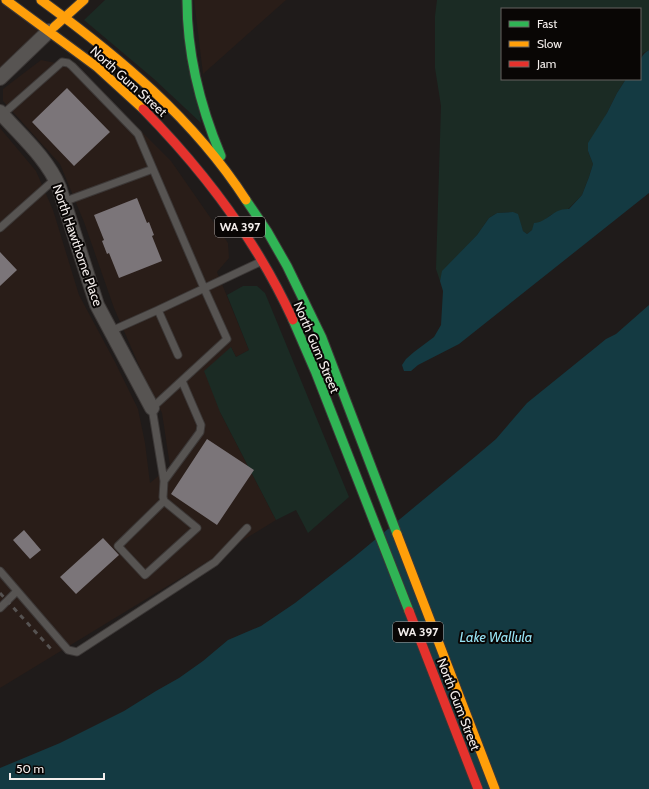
<svg xmlns="http://www.w3.org/2000/svg" width="649" height="789" font-family="Cabin,sans-serif">
<rect width="100%" height="100%" fill="#1f1b1a"/>
<!-- built -->
<path fill="#291d18" d="M0,0L50,29L0,77Z
M194,0H286L203,74Z
M41,60L66,65L100,90L171,161L228,243L229,258L217,272L249,350L236,357L231,347L220,412L276,520L0,688V128L36,171L53,210L79,295L115,362L138,409L145,443L150,483L170,466L162,413L144,377L114,308L84,222L60,164L3,101V89Z"/>
<!-- green -->
<path fill="#1b2b24" d="M105,0H184L201,123L154,79L84,20Z
M437,0H649V50L643,53L640,58V9H502V79H626L617,93L588,151L593,164L589,177L582,195L568,209L551,215L527,234L523,231L513,212L497,213L489,218L477,235L443,271L440,281L436,269L441,106L435,68V16Z
M243,286H257L265,293L349,497L308,533L296,510L276,520L220,412L204,371L231,347L236,357L249,350L227,295Z"/>
<!-- water -->
<path fill="#143a42" d="M649,50V193L459,344L418,365L411,371H404L402,365L406,359L414,352L434,337L441,325L443,291L440,281L442,271L477,235L489,218L497,213L513,212L518,214L523,231L527,234L532,230L534,223C548,222 553,208 569,209L582,195L589,177L593,164L588,151V143L607,113L617,93L626,79H640C640,66 637,57 649,50Z
M649,305V789H0V768L60,743L124,711L156,691L179,678L203,661L228,640L261,626L295,603L353,558L476,456L496,439L527,403L595,348L606,339L616,334Z"/>
<!-- building -->
<path fill="#7b7579" d="M67,88L110,132L74,166L32,122Z
M137,198L147,223L149,222L154,235L152,236L162,261L119,278L109,253L107,254L102,241L104,240L94,215Z
M0,252L17,270L0,286Z
M207,439L254,470L217,525L171,494Z
M24,530L41,550L30,559L13,540Z
M103,538L119,555L76,594L60,577Z"/>
<g fill="none" stroke-linecap="round" stroke-linejoin="round">
<defs>
<path id="lane" d="M2,115L62,62L68,63L72,66L138,134L204,288L227,339L152,408L164,481L200,432L201,425L182,381
M63,202L153,169
M0,228L55,179
M111,331L158,310
M178,355L158,310L260,262
M164,481L163,497L164,501L197,528L145,575L118,546L164,501
M0,571L68,650L77,652L215,562L247,528
M0,608L17,591"/>
<path id="street" d="M0,78L49,31
M0,112C20,135 47,158 59,187L97,305L152,408"/>
<path id="fast" d="M187,0C187,55 200,106 221,156
M246,200L267,231L287,266L322,338L397,534
M293,320L316,373L409,611"/>
<path id="slow" d="M6,0L97,67L143,109
M41,0C119,57 193,118 246,200
M54,27L84,0
M397,534L495,789"/>
<path id="jam" d="M143,109C203,170 257,241 293,320
M409,611L478,789"/>
</defs>
<!-- lane casing -->
<use href="#lane" stroke="#3c3837" stroke-width="9"/>
<!-- street casing -->
<use href="#street" stroke="#3c3837" stroke-width="16"/>
<!-- fast casing -->
<use href="#fast" stroke="#3c3837" stroke-width="11"/>
<!-- slow casing -->
<use href="#slow" stroke="#3c3837" stroke-width="11"/>
<!-- jam casing -->
<use href="#jam" stroke="#3c3837" stroke-width="11"/>
<!-- lane -->
<use href="#lane" stroke="#575452" stroke-width="7"/>
<!-- street -->
<use href="#street" stroke="#575452" stroke-width="14"/>
<!-- fast -->
<use href="#fast" stroke="#30b455" stroke-width="9"/>
<!-- slow -->
<use href="#slow" stroke="#ff9f0a" stroke-width="9"/>
<!-- jam -->
<use href="#jam" stroke="#e5322d" stroke-width="9"/>
<!-- rail -->
<path stroke="#565352" stroke-width="3" stroke-dasharray="5 5" stroke-linecap="butt" d="M0,593L52,650"/>
</g>
<g text-anchor="middle" stroke-width="4" stroke-linejoin="round" paint-order="stroke">
<!-- shield labels -->
<g fill="#090605" stroke="#aea8a7" stroke-width="1">
<rect x="215" y="217" width="50" height="20" rx="3"/>
<rect x="393" y="622" width="50" height="20" rx="3"/>
</g>
<g font-size="12" font-weight="bold" fill="#f4eeec">
<text x="240" y="231">WA 397</text>
<text x="418" y="636">WA 397</text>
</g>
<!-- street labels -->
<g font-size="13" fill="#f4eeec" stroke="#090605">
<text transform="translate(129 81) rotate(42)" y="5">North Gum Street</text>
<text transform="translate(78 245) rotate(71)" y="5">North Hawthorne Place</text>
<text transform="translate(317 347) rotate(67)" y="5">North Gum Street</text>
<text transform="translate(459 704) rotate(69)" y="5">North Gum Street</text>
</g>
<!-- water labels -->
<g font-size="14" font-style="italic" fill="#98e4f5" stroke="#090605">
<text x="496" y="642">Lake Wallula</text>
</g>
</g>
<!-- legend -->
<rect x="501" y="8" width="140" height="72" fill="#090605" stroke="#676361"/>
<rect x="509" y="21" width="20" height="6" fill="#30b455" stroke="#676361"/>
<text x="537" y="28" font-size="12" fill="#f4eeec">Fast</text>
<rect x="509" y="41" width="20" height="6" fill="#ff9f0a" stroke="#676361"/>
<text x="537" y="48" font-size="12" fill="#f4eeec">Slow</text>
<rect x="509" y="61" width="20" height="6" fill="#e5322d" stroke="#676361"/>
<text x="537" y="68" font-size="12" fill="#f4eeec">Jam</text>
<!-- scale -->
<path d="M10 773v6h94v-6" fill="none" stroke="#f4eeec" stroke-width="2"/>
<text x="16" y="773" font-size="12" fill="#f4eeec" stroke="#090605" stroke-width="3" paint-order="stroke">50 m</text>
</svg>
